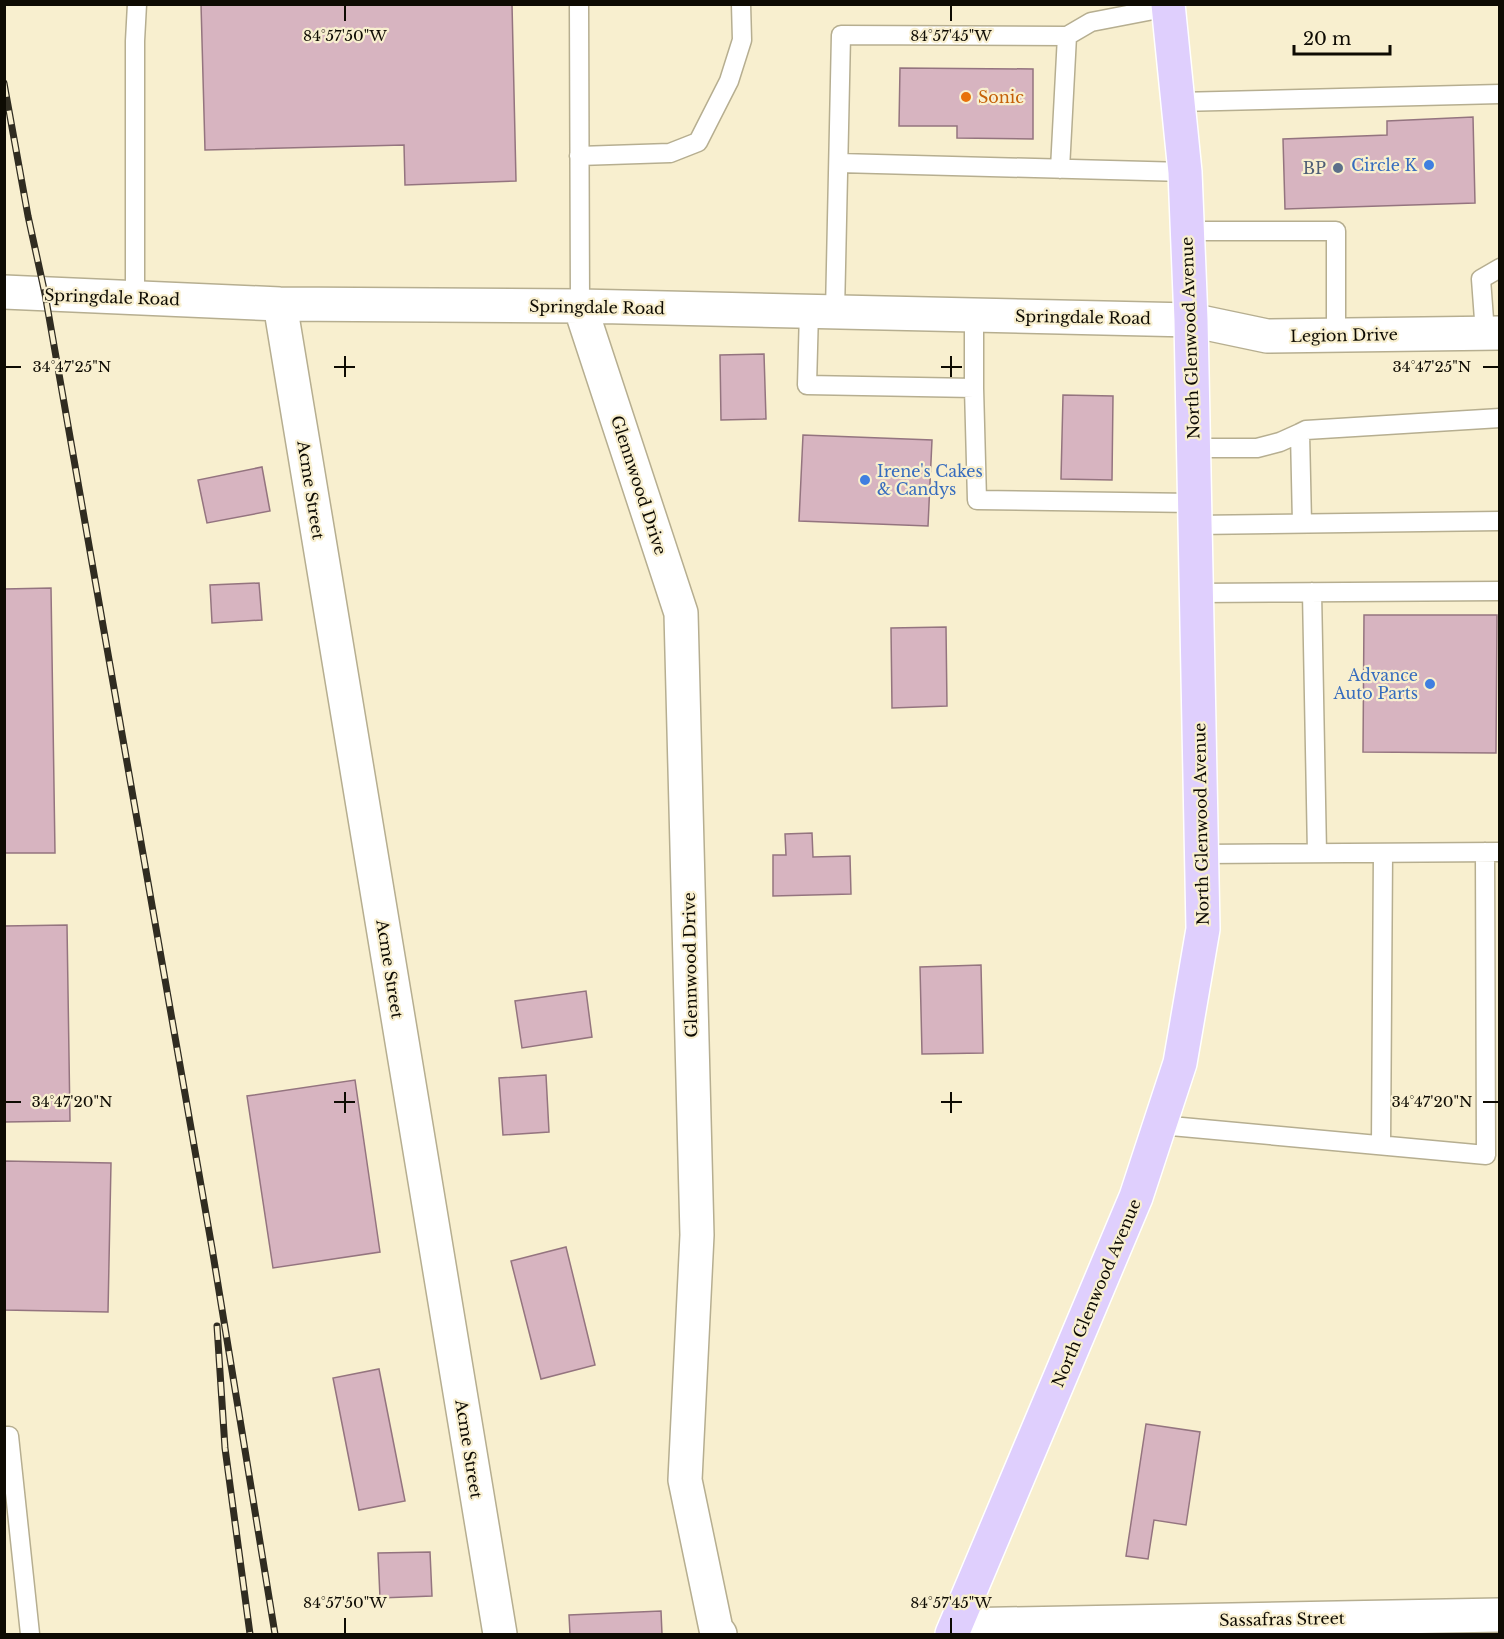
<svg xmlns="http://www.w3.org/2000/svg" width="1504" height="1639" font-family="'Libre Baskerville',serif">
<rect width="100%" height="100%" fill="#f8efcf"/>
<!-- building -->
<path fill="#d7b4c0" stroke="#94747f" stroke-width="1.5" d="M201,4H512L516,181L405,185L404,145L205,150Z
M900,68L1033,69V139L957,138V126H899Z
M1473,117L1475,203L1285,209L1283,139L1387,135V121Z
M764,354L766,419L721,420L720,355Z
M1063,395L1113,396L1112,480L1061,479Z
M803,435L932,440L928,526L799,521Z
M262,467L270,511L207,523L198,480Z
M259,583L262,620L212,623L210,585Z
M51,588L55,853H4V589Z
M1364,615H1497L1496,753L1363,752Z
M946,627L947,706L892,708L891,628Z
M812,833L813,857L850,856L851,894L773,896V855H786L785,834Z
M67,925L70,1121L4,1122V926Z
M981,965L983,1053L922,1054L920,967Z
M586,991L592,1037L522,1048L515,1001Z
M546,1075L549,1132L503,1135L499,1078Z
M355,1080L380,1252L273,1268L247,1096Z
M4,1161L111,1163L108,1312L4,1310Z
M566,1247L595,1365L541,1379L511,1261Z
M379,1369L405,1501L359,1510L333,1378Z
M1146,1424L1200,1432L1186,1525L1154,1520L1148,1559L1126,1556Z
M430,1552L432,1596L380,1598L378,1553Z
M661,1611L662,1634H570L569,1615Z"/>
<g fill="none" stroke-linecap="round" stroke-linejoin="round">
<defs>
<path id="service" d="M579,4L580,306
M1178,102L1500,94
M579,156L670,153L698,142L729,81L742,40L741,4
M839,163L1185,172
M1060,169L1067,36
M1187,231H1336V335
M135,298V41L137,4
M809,311L807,385L974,388V315
M835,312L841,35L1067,36L1091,22L1169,7
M1485,333L1481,279L1500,268
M974,388L977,500L1194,503
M1193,448H1257L1280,442L1300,433
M1302,523L1300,433L1306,430L1500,418
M1195,525L1500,521
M1312,592L1317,853
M1196,593L1500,591
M1202,854L1500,852
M1160,1125L1486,1155L1485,852
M1381,1145L1383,853
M4,1436H9L30,1634"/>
<path id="minor" d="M4,292L280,304L580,306L1191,320
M280,304L500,1634
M580,306L681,613L697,1235L685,1480L716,1629L720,1634
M957,1625L1500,1615"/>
<path id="tertiary" d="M1191,320L1267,336L1500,333"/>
<path id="primary" d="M952,1634L1136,1197L1180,1063L1203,929L1191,320L1185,172L1168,4"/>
</defs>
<!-- service casing -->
<use href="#service" stroke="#b6ae90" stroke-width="21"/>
<!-- minor casing -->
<use href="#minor" stroke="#b6ae90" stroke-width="36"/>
<!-- tertiary casing -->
<use href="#tertiary" stroke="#b6ae90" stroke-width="36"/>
<!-- primary casing -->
<use href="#primary" stroke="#fff" stroke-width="36"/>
<!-- service -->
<use href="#service" stroke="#fff" stroke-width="18"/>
<!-- minor -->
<use href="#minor" stroke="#fff" stroke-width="33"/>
<!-- tertiary -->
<use href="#tertiary" stroke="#fff" stroke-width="33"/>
<!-- primary -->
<use href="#primary" stroke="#dfcffd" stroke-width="33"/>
<defs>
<path id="rail" d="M4,83L28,216L45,294L212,1248L275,1634
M217,1326L225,1448L250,1634"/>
</defs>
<!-- rail casing -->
<use href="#rail" stroke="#302c21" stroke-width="7"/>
<!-- rail -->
<use href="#rail" stroke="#f8efcf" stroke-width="4.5" stroke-dasharray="14" stroke-linecap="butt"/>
</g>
<!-- ticks -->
<path fill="none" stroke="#0e0b03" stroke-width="2" d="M345,6V21M951,6V21M345,356V377M951,356V377M6,367H21M334,367H355M941,367H962M1483,367H1498M345,1092V1113M951,1092V1113M6,1102H21M334,1102H355M941,1102H962M1483,1102H1498M345,1618V1633M951,1618V1633"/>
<!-- markers -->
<circle fill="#e8710a" stroke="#f8efcf" stroke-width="2" cx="966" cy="97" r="6"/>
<g fill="#3f7fe0" stroke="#f8efcf" stroke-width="2">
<circle cx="1429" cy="165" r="6"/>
<circle cx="865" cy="480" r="6"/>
<circle cx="1430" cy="684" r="6"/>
</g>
<circle fill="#5c6f8a" stroke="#f8efcf" stroke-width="2" cx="1338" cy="168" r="6"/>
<g text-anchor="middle" stroke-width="4.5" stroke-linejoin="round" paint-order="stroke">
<!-- food labels -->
<g font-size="16" fill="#c56008" stroke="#f8efcf" text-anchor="start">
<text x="978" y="103">Sonic</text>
</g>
<!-- shop labels -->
<g font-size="16" fill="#366cbe" stroke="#f8efcf" text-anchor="end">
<text x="1417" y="171">Circle K</text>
<text x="877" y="477" text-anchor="start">Irene's Cakes<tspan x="877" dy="18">&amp; Candys</tspan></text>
<text x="1418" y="681">Advance<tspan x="1418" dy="18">Auto Parts</tspan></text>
</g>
<!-- service labels -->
<g font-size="16" fill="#4e5e75" stroke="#f8efcf" text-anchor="end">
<text x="1326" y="174">BP</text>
</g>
<!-- street labels -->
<g font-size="16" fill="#0e0b03" stroke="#f8efcf">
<text transform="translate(112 297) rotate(2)" y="6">Springdale Road</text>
<text transform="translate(597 307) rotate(1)" y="6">Springdale Road</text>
<text transform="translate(1083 317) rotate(1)" y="6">Springdale Road</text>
<text transform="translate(1344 335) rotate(-1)" y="6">Legion Drive</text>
<text transform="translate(1190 338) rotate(-92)" y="6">North Glenwood Avenue</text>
<text transform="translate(639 485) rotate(72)" y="6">Glennwood Drive</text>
<text transform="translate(311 490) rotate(81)" y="6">Acme Street</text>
<text transform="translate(1201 824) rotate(-91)" y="6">North Glenwood Avenue</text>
<text transform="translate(690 965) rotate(-91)" y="6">Glennwood Drive</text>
<text transform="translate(390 969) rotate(81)" y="6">Acme Street</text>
<text transform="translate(1096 1293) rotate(-67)" y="6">North Glenwood Avenue</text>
<text transform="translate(469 1449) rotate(81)" y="6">Acme Street</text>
<text transform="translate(1282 1619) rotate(-1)" y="6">Sassafras Street</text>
</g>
</g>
<g font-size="15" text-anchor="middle" fill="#0e0b03" stroke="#f8efcf" stroke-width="4.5" stroke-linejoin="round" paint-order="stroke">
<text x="345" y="41">84°57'50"W</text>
<text x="951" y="41">84°57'45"W</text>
<text x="72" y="372">34°47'25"N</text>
<text x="1432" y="372">34°47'25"N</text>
<text x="72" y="1107">34°47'20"N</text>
<text x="1432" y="1107">34°47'20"N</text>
<text x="345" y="1608">84°57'50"W</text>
<text x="951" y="1608">84°57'45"W</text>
</g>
<!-- border -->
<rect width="1504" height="1639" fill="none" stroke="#0e0b03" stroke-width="12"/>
<!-- scale -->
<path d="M1294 45v9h96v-9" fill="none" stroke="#0e0b03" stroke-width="3"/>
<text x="1303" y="45" font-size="18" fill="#0e0b03" stroke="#f8efcf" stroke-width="4.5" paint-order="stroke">20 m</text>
</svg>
